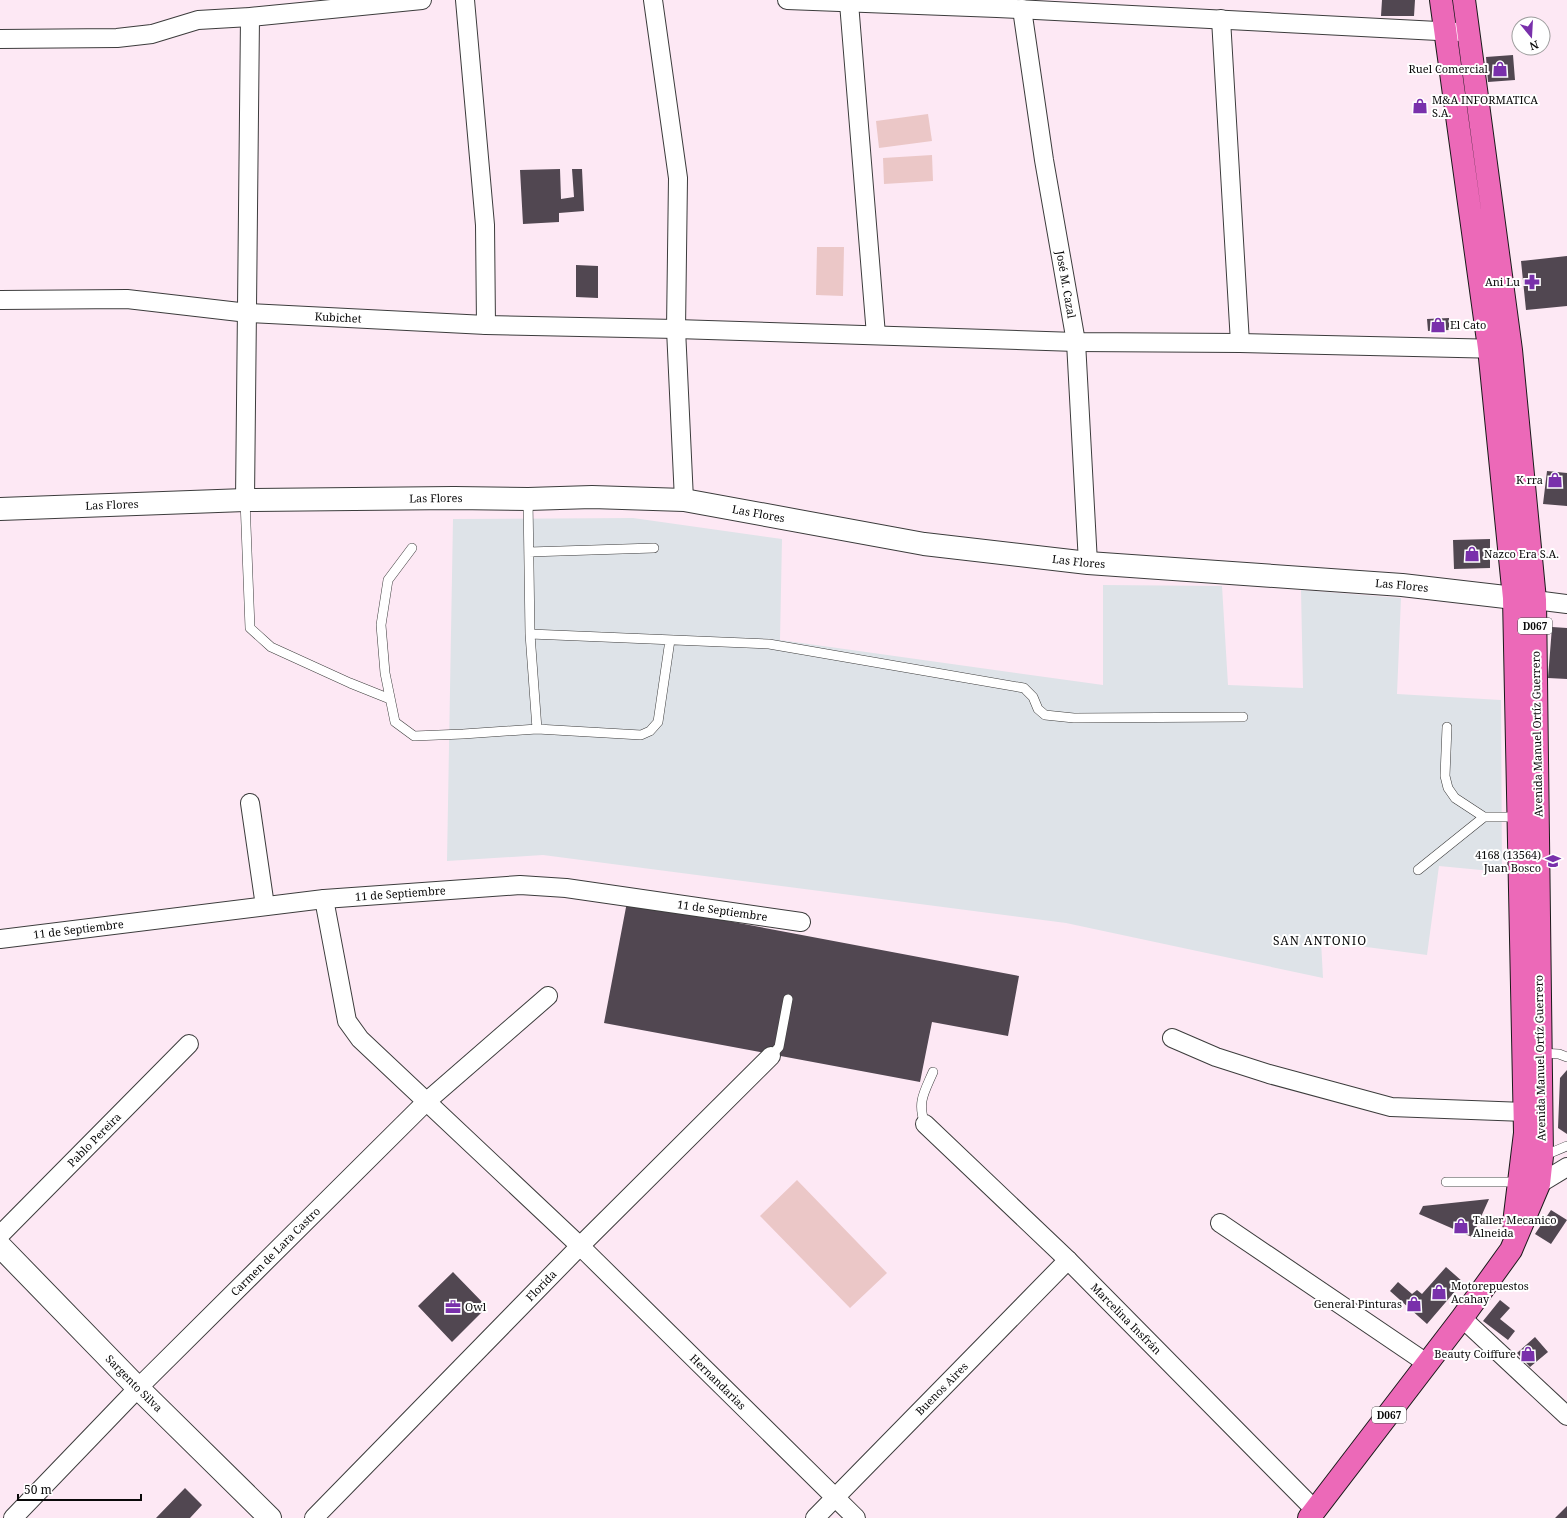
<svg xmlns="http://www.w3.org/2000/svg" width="1567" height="1518" font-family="'Noto Serif',serif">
<rect width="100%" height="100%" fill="#fde8f4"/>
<!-- industrial -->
<path fill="#dee3e8" d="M633,518L782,539L780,640L1103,685V585L1222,586L1228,685L1303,688L1301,590L1401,598L1397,694L1501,700L1502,872L1439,866L1427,955L1321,941L1323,978L1066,923L543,855L447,861L453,519Z"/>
<!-- pitch -->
<path fill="#ebc7c7" d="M928,114L932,141L879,148L876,121Z
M932,155L933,181L884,184L883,158Z
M817,247H844L843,296L816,295Z
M797,1180L887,1273L850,1308L760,1216Z"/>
<!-- building -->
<path fill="#514751" d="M1382,0H1415L1414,16H1381Z
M1513,55L1515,80L1488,82L1486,57Z
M560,169L561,199L574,197L572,169H582L584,211L559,213V222L523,224L520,170Z
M1567,256V306L1526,310L1521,261Z
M576,265L598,266V298L576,297Z
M1449,318V330L1428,331L1427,319Z
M1547,471L1567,473V506L1543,504Z
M1490,539V568L1454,569L1453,540Z
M1552,627L1567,628V679L1548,678Z
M627,902L1019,976L1008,1036L932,1022L920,1082L604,1023Z
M1567,1070V1134L1558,1128L1560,1078Z
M1489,1199L1472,1237L1419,1214L1423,1206Z
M1551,1210L1567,1220L1551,1244L1535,1234Z
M1446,1267L1463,1282L1427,1324L1390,1291L1398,1282L1412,1294L1417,1290L1422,1294Z
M453,1272L487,1307L452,1342L418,1306Z
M1500,1300L1510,1308L1500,1319L1515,1331L1508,1340L1483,1321Z
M1535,1337L1548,1352L1530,1367L1517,1353Z
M185,1488L202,1505L190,1518H156Z
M1567,1506V1518H1555Z"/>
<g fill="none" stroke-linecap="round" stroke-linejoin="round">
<defs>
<path id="service" d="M528,499L530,634L537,729L641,735L650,731L658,722L670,640
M245,500L250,628L271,647L350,683L390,699
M412,548L388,580L381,625L385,673L395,722L414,736L463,734L537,729
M529,552L654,548
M530,634L769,644L1024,688L1033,697L1038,709L1045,715L1074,718L1243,717
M1447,727L1445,776L1448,788L1455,798L1484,817H1518
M1418,870L1484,817
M1540,1053L1559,1054L1567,1057
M771,1056L779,1047L788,999
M925,1124C917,1102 924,1093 933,1072
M1543,1156L1567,1146
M1446,1182H1519"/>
<g id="minor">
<path d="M465,0L485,225L486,325"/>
<path d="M653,0L678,178L676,329L684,500"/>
<path d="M787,0L997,8L1457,32"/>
<path d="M849,3L876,335"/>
<path id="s1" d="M1022,9L1044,160L1076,342L1088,563"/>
<path d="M1221,19L1240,343"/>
<path d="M0,39L117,38L152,34L198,20L250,17L422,0"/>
<path id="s2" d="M0,300L127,299L248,313L486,325L676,329L1076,342L1240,343L1502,349"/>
<path d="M245,500L250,17"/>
<path d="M1535,600L1567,604"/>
<path d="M250,803L265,906"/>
<path id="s3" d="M324,899L347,1021L360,1039L580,1246L856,1518"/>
<path id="s4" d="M0,939L324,899L520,885L566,888L801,922"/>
<path d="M1172,1038L1216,1057L1269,1074L1391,1107L1525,1112"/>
<path id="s5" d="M925,1124L1068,1260L1316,1511"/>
<path d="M1539,1184L1567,1167"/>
<path d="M1220,1223L1428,1364"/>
<path id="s6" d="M0,1235L189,1044"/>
<path d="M1462,1318L1567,1416"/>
<path id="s7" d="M13,1518L138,1388L426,1102L548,996"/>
<path id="s8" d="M314,1518L580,1246L771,1056"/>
<path id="s9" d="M815,1518L1068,1260"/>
</g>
<g id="tertiary">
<path id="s10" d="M0,509L245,500L454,498L528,499L592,497L684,500L924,544L1088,563L1402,585L1532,600"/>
<path id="s11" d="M0,1246L138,1388L270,1518"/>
</g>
<path id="primary" d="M1441,0L1489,348L1514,598L1525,1133L1514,1223
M1309,1518L1462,1318L1511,1250L1539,1184L1542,1156L1535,600L1511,350L1464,0"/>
</defs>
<!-- service casing -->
<use href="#service" stroke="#3c3c3c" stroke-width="10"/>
<!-- minor casing -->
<use href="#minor" stroke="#3c3c3c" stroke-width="20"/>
<!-- tertiary casing -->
<use href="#tertiary" stroke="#3c3c3c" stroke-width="24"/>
<!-- primary casing -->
<use href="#primary" stroke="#1a1a1a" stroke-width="24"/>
<!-- service -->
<use href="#service" stroke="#fff" stroke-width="9"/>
<!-- minor -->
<use href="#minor" stroke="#fff" stroke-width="18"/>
<!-- tertiary -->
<use href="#tertiary" stroke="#fff" stroke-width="22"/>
<!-- primary -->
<use href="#primary" stroke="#ec69b8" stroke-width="22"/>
</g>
<!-- icons -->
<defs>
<symbol id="shop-bare" viewBox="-9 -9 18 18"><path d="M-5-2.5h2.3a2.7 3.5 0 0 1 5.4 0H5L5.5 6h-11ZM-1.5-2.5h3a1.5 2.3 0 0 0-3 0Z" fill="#7930ab" stroke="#fff" stroke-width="2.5" paint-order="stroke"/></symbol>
<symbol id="pharmacy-bare" viewBox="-9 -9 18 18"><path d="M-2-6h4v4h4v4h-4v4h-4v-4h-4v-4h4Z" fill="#7930ab" stroke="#fff" stroke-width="2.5" paint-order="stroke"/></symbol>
<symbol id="school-bare" viewBox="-9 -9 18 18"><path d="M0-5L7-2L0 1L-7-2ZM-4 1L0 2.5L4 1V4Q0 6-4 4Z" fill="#7930ab" stroke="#fff" stroke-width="2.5" paint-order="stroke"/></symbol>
<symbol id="office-bare" viewBox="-9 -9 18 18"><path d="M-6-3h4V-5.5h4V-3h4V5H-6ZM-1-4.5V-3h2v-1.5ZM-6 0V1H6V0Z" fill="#7930ab" stroke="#fff" stroke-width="2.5" paint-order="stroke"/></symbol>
</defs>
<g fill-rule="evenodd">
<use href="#shop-bare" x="1489" y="58" width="22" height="22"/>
<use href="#shop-bare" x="1409" y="95" width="22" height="22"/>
<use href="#pharmacy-bare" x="1521" y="271" width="22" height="22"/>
<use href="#shop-bare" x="1427" y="314" width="22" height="22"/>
<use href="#shop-bare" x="1544" y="469" width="22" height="22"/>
<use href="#shop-bare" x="1461" y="543" width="22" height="22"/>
<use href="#school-bare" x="1542" y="850" width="22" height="22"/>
<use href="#shop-bare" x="1450" y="1215" width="22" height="22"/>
<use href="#shop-bare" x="1428" y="1281" width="22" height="22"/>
<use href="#shop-bare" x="1403" y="1293" width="22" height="22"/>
<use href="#office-bare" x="442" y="1296" width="22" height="22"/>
<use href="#shop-bare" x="1517" y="1343" width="22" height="22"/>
</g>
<g text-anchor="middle" stroke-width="4" stroke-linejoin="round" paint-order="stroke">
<!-- shield labels -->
<g fill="#fff" stroke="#535353" stroke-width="1">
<rect x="1518" y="618" width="34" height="16" rx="3"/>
<rect x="1372" y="1407" width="34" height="16" rx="3"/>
</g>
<g font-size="10" font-weight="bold" fill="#090909">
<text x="1535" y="630">D067</text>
<text x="1389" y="1419">D067</text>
</g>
<!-- poi labels -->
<g font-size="11" fill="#090909" stroke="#fff" text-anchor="end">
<text x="1488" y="73">Ruel Comercial</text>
<text x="1432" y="104" text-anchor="start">M&amp;A INFORMATICA<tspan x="1432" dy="13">S.A.</tspan></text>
<text x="1520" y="286">Ani Lu</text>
<text x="1450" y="329" text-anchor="start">El Cato</text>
<text x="1543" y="484">K rra</text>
<text x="1484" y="558" text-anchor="start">Nazco Era S.A.</text>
<text x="1541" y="859">4168 (13564)<tspan x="1541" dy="13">Juan Bosco</tspan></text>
<text x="1473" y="1224" text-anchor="start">Taller Mecanico<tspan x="1473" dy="13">Alneida</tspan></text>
<text x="1451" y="1290" text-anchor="start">Motorepuestos<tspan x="1451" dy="13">Acahay</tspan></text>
<text x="1402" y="1308">General Pinturas</text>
<text x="465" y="1311" text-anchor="start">Owl</text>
<text x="1516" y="1358">Beauty Coiffure</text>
</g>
<!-- street labels -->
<g font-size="11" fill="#090909" stroke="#fff">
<text dy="4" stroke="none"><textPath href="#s1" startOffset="279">José M. Cazal</textPath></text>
<text dy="4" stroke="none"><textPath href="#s2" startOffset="339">Kubichet</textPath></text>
<text dy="4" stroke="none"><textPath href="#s10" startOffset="436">Las Flores</textPath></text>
<text dy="4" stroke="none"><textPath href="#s10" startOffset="112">Las Flores</textPath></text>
<text dy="4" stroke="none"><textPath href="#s10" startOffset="760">Las Flores</textPath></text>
<text dy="4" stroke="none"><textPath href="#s10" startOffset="1084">Las Flores</textPath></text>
<text dy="4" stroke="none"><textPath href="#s10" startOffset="1408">Las Flores</textPath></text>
<text transform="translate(1537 734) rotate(-91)" y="4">Avenida Manuel Ortíz Guerrero</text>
<text dy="4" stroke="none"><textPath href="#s4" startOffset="403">11 de Septiembre</textPath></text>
<text dy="4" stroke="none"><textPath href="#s4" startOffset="727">11 de Septiembre</textPath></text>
<text dy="4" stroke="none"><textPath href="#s4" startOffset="79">11 de Septiembre</textPath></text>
<text transform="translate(1540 1058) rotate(-91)" y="4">Avenida Manuel Ortíz Guerrero</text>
<text dy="4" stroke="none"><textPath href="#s6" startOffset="134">Pablo Pereira</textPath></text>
<text dy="4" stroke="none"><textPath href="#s7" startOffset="374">Carmen de Lara Castro</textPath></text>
<text dy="4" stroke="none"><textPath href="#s8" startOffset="325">Florida</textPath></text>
<text dy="4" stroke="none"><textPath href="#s5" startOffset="280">Marcelina Insfrán</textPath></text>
<text dy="4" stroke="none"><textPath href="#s3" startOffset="642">Hernandarias</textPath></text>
<text dy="4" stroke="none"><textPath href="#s11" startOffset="192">Sargento Silva</textPath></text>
<text dy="4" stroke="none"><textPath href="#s9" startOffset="181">Buenos Aires</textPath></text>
</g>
<!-- neighbourhood labels -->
<g font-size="12" letter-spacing="1" fill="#090909" stroke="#fff">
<text x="1320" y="945">SAN ANTONIO</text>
</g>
</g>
<!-- north arrow -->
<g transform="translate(1531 36) rotate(162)"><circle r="19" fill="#ffffff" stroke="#9d9d9d"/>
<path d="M0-3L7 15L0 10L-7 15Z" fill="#7930ab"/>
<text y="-6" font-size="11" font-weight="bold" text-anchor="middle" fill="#090909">N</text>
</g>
<!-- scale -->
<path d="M18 1494v6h123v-6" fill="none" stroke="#090909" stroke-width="2"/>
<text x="24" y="1494" font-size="12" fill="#090909" stroke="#ffffff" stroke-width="3" paint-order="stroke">50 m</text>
</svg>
